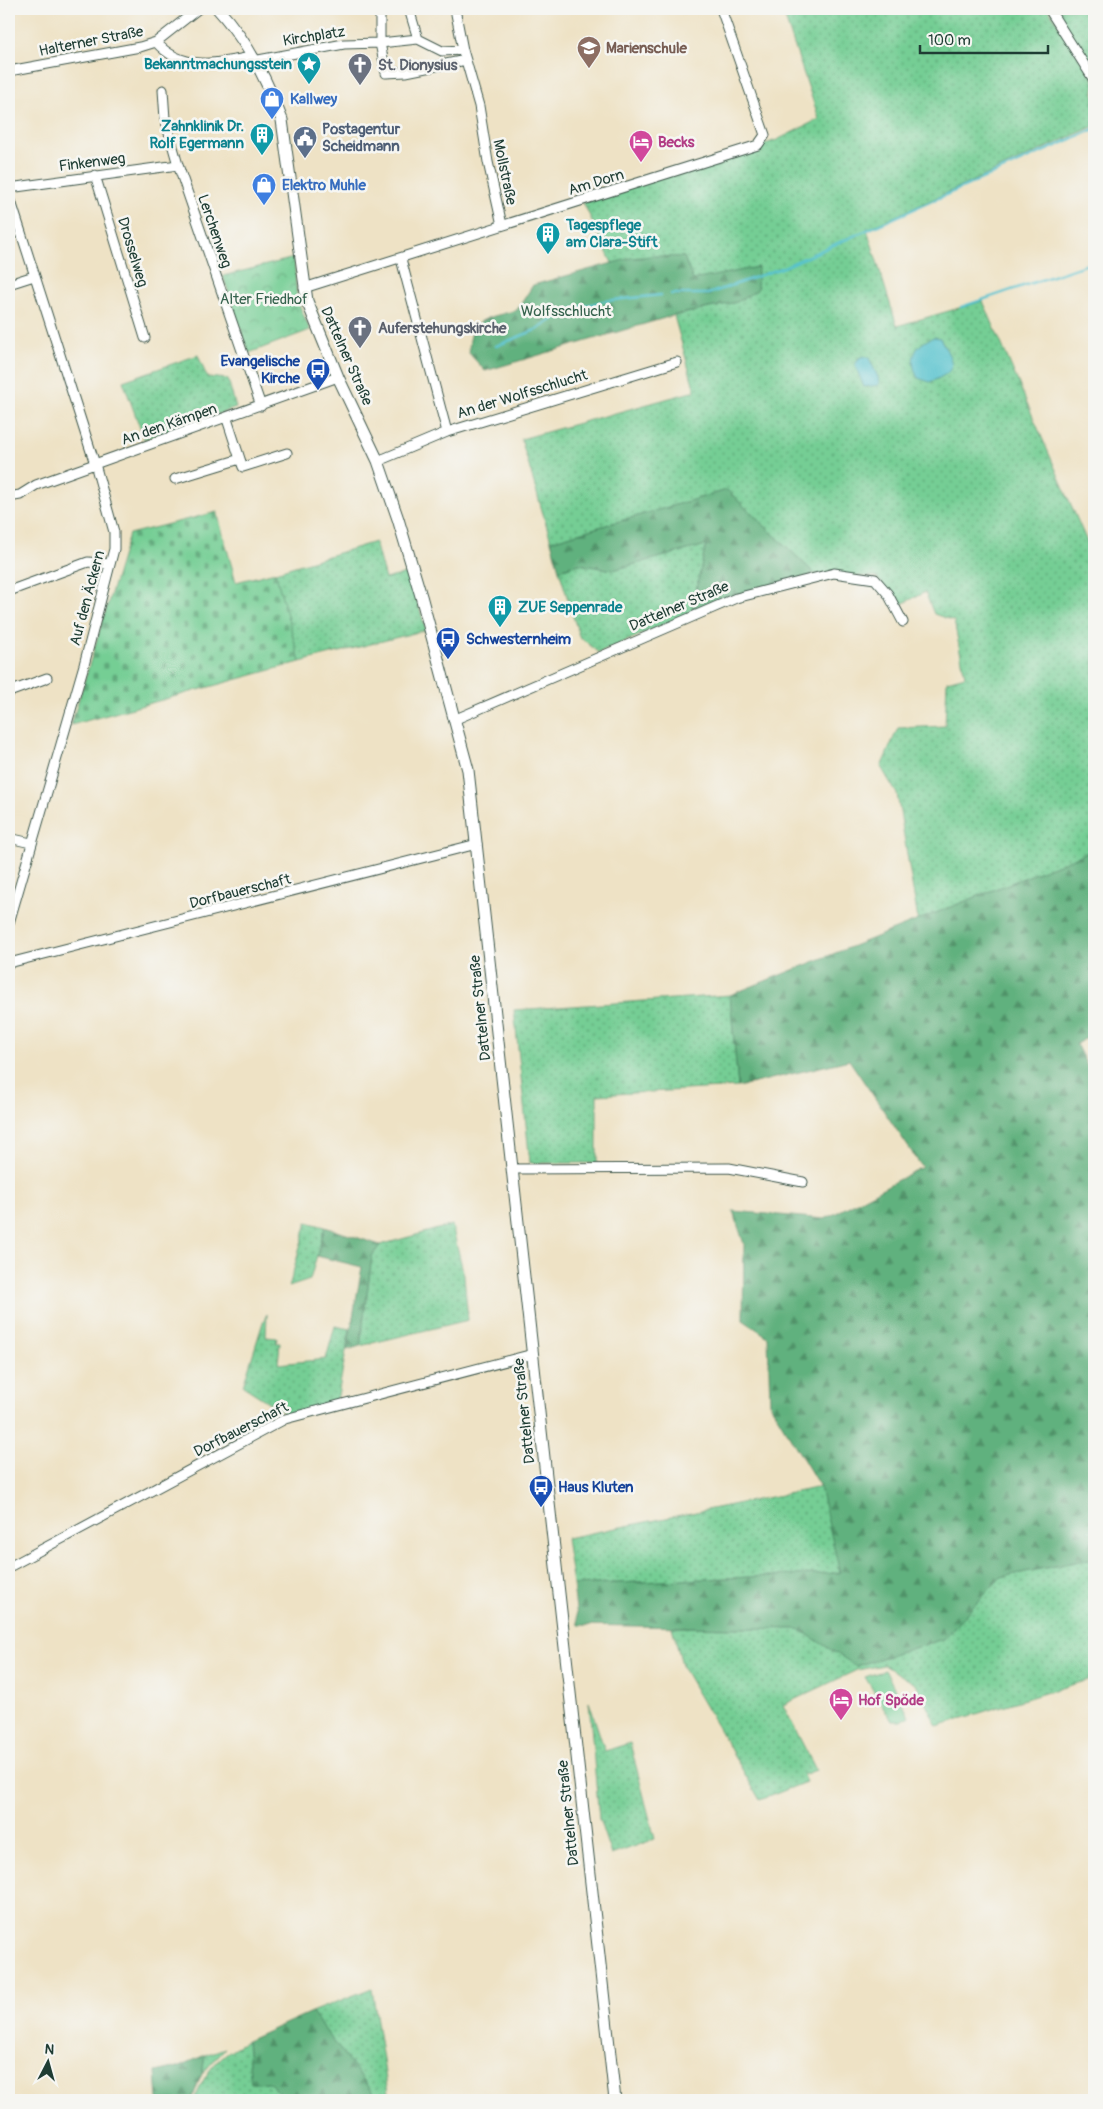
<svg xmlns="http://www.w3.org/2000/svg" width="1103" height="2109" font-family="Pangolin,sans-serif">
<defs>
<pattern id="grass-dots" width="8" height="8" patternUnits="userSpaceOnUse" patternTransform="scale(1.25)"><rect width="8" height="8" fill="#75ce94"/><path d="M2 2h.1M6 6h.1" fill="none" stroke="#5fa87a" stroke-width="1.8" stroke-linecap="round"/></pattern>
<pattern id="forest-firs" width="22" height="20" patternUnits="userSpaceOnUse" patternTransform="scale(1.25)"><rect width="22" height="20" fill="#60b17e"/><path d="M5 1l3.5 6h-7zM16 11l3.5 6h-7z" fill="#4f9168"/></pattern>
<pattern id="cemetery-stones" width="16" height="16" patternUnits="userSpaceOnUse" patternTransform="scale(1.25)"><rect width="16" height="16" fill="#75ce94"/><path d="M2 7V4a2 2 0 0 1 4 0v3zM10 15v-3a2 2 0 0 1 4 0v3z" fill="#5fa87a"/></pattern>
<pattern id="park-crowns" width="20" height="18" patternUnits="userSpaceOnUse" patternTransform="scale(1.25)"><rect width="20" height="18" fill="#75ce94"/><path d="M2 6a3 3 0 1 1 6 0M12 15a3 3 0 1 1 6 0" fill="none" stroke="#5fa87a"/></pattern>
</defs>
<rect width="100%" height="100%" fill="#f6f6f2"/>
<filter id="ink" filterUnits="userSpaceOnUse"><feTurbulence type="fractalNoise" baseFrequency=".02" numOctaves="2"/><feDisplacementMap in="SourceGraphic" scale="10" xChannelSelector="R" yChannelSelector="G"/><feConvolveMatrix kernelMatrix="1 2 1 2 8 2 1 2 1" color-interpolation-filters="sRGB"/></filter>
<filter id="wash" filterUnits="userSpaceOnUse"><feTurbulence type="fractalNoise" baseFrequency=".0096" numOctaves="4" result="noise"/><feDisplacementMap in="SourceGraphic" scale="20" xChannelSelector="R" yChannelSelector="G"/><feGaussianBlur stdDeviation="1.12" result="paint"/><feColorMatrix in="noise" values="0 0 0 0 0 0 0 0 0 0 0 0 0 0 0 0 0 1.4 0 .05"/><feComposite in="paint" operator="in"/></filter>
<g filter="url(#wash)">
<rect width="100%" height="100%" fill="#eee2c5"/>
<!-- grass -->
<path fill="url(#grass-dots)" stroke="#4a8664" d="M782,9H1048L1094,81V126L867,229L897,326L983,301L1094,558V850L918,920L897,794L881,767L898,728L945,726L947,681L965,676L954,621L934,614L925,592L900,605L876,577L815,574L727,490L551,541L521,439L695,391L674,316L737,302L758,267L693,281L684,257L652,256L612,263L583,202L777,140L819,119Z
M1050,9H1094V79Z
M198,355L207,377L228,379L236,408L144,439L123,381Z
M375,542L385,579L409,573L426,630L300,662L275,572Z
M706,545L691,613L599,653L579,636L559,570L579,564L613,570Z
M730,995L738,1087L597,1095V1163H530L514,1010Z
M307,1222L325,1227L310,1280L289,1287Z
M452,1225L464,1275L468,1320L360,1346L372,1256L380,1245Z
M267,1314L266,1337L277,1338L276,1343H280L278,1364L326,1359L335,1326L350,1329L337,1401L286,1417L285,1413L243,1386L263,1322Z
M821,1487L840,1573L573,1585L566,1538Z
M1094,1558V1678L937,1726L917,1685L884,1665L857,1670L783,1705L816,1770L803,1775L806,1782L760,1800L683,1668L672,1627L800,1629L856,1666L943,1639L1001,1577Z
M589,1702L605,1751L630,1743L655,1839L611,1855L599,1819Z
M372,1988L388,2093L379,2100L311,2012Z
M247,2041L251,2082H269L286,2100H194C206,2071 218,2055 247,2041Z
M225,2048L202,2074L205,2055Z"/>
<!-- forest -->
<path fill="url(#forest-firs)" stroke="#407759" d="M652,256L684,257L693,280L758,267L757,290L737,302L675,315L485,371L469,353C469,316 487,319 517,310L533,285L631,258Z
M727,490L815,574L691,613L706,545L613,570L579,564L559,570L551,541Z
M1094,850V1034L1076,1044L1094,1079V1558L1001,1577L943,1639L856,1666L799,1629L578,1625L573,1585L840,1573L820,1487L770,1404L768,1337L743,1320L744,1244L733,1211L825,1219L922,1167L849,1060L738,1087L730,995Z
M325,1227L380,1245L372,1256L360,1346L347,1350L362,1267L317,1256Z
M311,2012L379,2100H286L269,2082L251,2083L247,2041Z
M205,2055L202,2074L191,2100H158L156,2072L178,2067Z"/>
<!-- cemetery -->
<path fill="url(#cemetery-stones)" stroke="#4a8664" d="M217,512L236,582L275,572L300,662L71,725L129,534Z"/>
<!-- park -->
<path fill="url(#park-crowns)" stroke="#4a8664" d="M294,258L297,300L310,330L249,353L223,276Z"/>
<!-- garden -->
<path fill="#75ce94" stroke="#4a8664" d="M885,1670L909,1716L901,1721H892L865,1677Z"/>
<!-- water -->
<path fill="#56c2ce" stroke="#3a8081" d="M934,337L940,338C954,364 960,370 930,382L918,378C908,359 914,345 934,337Z
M864,356L869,358L878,377L879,385L864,387L855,365L859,358Z"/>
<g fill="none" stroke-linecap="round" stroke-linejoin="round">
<!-- stream -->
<path stroke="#56c2ce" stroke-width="2.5" d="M671,294H708L784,267L1094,129
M961,307L1094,262
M496,346L538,329L566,311L604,301L661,295"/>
</g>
</g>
<g filter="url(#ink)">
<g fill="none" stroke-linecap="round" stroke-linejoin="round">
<defs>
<path id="minor" d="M380,9V43L386,73L406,72L466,60
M409,9L418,39
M455,9L463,50L479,106L488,162L502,225
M1049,9L1094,80
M156,42C181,71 218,64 251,57
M253,61L344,44L380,43L418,39L442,51L463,50
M9,71L140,47L156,42L198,9
M163,90L165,119L178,165L261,406
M95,175L145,338
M9,188L178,165
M9,195L95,464L114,532V549L84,665L9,923
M401,259L447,432
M9,284L34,276
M304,288L758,145L765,135L721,9
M227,419L240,459
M378,461L447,432L677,362
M175,479L240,459L243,467L287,453
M9,497L20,495L36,485L338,377
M9,591L88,562L110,564
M9,692L47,678
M456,719L736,598L834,573L875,579L888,594L903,622
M9,838L31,843
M9,963L477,844
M513,1169L729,1168L803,1182
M9,1567L285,1419L533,1354"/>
<path id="major" d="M218,9C246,40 268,82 282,120L307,301L338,377L378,461L398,519L421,596L468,770L615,2100"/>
</defs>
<!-- minor casing -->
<use href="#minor" stroke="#3e564a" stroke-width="11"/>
<!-- major casing -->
<use href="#major" stroke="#3e564a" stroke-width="13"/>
<!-- minor -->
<use href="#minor" stroke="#fff" stroke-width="9"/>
<!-- major -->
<use href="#major" stroke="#fff" stroke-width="11"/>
</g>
</g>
<!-- icons -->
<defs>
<symbol id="school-pin" viewBox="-11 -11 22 30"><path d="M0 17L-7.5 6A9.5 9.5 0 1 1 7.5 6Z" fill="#8d6e63" stroke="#f6f6f2"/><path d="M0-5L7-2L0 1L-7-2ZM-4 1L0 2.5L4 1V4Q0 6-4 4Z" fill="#fff"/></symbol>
<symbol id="sight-pin" viewBox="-11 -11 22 30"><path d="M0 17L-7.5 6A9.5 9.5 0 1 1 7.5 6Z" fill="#0f9aa8" stroke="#f6f6f2"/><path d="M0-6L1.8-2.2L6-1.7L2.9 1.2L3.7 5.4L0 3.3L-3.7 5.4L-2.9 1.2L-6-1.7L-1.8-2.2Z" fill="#fff"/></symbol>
<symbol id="church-pin" viewBox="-11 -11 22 30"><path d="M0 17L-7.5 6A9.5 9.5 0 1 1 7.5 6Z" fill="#6b7280" stroke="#f6f6f2"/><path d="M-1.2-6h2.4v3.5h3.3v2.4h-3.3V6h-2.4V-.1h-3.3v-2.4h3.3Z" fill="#fff"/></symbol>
<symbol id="shop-pin" viewBox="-11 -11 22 30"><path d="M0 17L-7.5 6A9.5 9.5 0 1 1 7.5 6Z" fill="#3f7fe0" stroke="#f6f6f2"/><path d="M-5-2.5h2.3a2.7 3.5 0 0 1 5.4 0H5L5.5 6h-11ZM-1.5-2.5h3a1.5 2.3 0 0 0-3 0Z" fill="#fff"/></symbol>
<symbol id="building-pin" viewBox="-11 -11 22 30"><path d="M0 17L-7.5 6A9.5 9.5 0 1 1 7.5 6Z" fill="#0f9aa8" stroke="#f6f6f2"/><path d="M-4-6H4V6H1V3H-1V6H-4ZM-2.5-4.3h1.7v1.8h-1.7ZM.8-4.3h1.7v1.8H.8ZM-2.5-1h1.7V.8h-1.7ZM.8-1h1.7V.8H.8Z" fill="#fff"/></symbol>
<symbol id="civic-pin" viewBox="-11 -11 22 30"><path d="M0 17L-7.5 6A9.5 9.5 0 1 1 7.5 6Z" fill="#5c6f8a" stroke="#f6f6f2"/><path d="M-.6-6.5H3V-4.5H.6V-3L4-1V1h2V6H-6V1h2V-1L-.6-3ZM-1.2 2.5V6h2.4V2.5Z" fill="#fff"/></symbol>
<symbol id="hotel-pin" viewBox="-11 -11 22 30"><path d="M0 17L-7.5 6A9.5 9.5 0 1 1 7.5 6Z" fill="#d1479c" stroke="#f6f6f2"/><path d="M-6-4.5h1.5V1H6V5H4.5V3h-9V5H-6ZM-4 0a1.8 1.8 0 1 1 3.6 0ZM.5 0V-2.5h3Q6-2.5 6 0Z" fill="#fff"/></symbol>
<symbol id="bus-pin" viewBox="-11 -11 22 30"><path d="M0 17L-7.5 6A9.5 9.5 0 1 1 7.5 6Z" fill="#1a4fb4" stroke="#f6f6f2"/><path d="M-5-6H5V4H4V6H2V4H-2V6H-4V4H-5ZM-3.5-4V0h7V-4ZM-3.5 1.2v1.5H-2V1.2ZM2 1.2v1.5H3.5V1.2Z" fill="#fff"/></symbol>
</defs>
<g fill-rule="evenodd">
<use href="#school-pin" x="575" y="34" width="28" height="38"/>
<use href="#sight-pin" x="295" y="50" width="28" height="38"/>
<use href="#church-pin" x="346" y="51" width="28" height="38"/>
<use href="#shop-pin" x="258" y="85" width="28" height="38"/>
<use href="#building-pin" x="248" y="121" width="28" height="38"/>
<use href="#civic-pin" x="291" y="124" width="28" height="38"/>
<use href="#hotel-pin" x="627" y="128" width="28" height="38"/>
<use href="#shop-pin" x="250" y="171" width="28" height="38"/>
<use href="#building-pin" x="534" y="220" width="28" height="38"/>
<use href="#church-pin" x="346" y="314" width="28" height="38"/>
<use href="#bus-pin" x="304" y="356" width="28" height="38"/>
<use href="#building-pin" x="486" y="593" width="28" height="38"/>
<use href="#bus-pin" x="434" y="625" width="28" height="38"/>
<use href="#bus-pin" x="527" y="1473" width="28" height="38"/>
<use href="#hotel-pin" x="827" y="1686" width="28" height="38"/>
</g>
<g text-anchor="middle" stroke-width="5" stroke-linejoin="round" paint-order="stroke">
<!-- street labels -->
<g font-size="15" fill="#1f3d34" stroke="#f6f6f2">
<text transform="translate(314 36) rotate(-9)" y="5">Kirchplatz</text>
<text transform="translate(91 41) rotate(-11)" y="5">Halterner Straße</text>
<text transform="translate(92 162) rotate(-7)" y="5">Finkenweg</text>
<text transform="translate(505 172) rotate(78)" y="5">Mollstraße</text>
<text transform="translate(596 182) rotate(-17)" y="5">Am Dorn</text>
<text transform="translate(215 231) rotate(71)" y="5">Lerchenweg</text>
<text transform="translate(133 252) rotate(73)" y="5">Drosselweg</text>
<text transform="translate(347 356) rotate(66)" y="5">Dattelner Straße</text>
<text transform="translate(522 394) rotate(-17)" y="5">An der Wolfsschlucht</text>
<text transform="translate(169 424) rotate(-19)" y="5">An den Kämpen</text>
<text transform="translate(87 598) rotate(-75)" y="5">Auf den Äckern</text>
<text transform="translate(679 606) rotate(-23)" y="5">Dattelner Straße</text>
<text transform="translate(240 891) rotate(-14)" y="5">Dorfbauerschaft</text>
<text transform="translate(480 1008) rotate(-96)" y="5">Dattelner Straße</text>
<text transform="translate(524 1411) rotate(-96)" y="5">Dattelner Straße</text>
<text transform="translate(241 1429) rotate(-27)" y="5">Dorfbauerschaft</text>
<text transform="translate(568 1813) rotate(-96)" y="5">Dattelner Straße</text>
</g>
<!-- education labels -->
<g font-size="15" font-weight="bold" fill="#785e54" stroke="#f6f6f2" text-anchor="start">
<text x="606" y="53">Marienschule</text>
</g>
<!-- culture labels -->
<g font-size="15" font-weight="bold" fill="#0d838f" stroke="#f6f6f2" text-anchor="end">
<text x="292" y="69">Bekanntmachungsstein</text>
<text x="244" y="131">Zahnklinik Dr.<tspan x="244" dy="17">Rolf Egermann</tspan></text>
<text x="566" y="230" text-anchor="start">Tagespflege<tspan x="566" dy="17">am Clara-Stift</tspan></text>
<text x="518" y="612" text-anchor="start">ZUE Seppenrade</text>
</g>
<!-- worship labels -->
<g font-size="15" font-weight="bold" fill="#5b616d" stroke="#f6f6f2" text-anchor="start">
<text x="378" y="70">St. Dionysius</text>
<text x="378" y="333">Auferstehungskirche</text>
</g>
<!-- shop labels -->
<g font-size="15" font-weight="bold" fill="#366cbe" stroke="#f6f6f2" text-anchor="start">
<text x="290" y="104">Kallwey</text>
<text x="282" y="190">Elektro Muhle</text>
</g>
<!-- service labels -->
<g font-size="15" font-weight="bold" fill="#4e5e75" stroke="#f6f6f2" text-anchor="start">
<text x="322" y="134">Postagentur<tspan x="322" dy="17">Scheidmann</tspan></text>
</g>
<!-- hotel labels -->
<g font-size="15" font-weight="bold" fill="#b23c85" stroke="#f6f6f2" text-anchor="start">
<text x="658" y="147">Becks</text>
<text x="858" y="1705">Hof Spöde</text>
</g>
<!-- park labels -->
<g font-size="15" fill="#34614c" stroke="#f6f6f2">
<text x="264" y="304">Alter Friedhof</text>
<text x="566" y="316">Wolfsschlucht</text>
</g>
<!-- transit labels -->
<g font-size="15" font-weight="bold" fill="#164399" stroke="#f6f6f2" text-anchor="start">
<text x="300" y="366" text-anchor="end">Evangelische<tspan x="300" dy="17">Kirche</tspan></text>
<text x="466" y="644">Schwesternheim</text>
<text x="558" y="1492">Haus Kluten</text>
</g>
</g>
<!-- margin -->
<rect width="1103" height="2109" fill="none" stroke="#f6f6f2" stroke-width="30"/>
<!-- north arrow -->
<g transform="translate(48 2062) rotate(6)" stroke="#f6f6f2" stroke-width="4" paint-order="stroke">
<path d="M0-4L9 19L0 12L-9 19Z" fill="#1f3d34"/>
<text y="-8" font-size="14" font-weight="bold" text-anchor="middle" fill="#1f3d34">N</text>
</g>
<!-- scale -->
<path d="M920 45v8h128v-8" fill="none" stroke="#1f3d34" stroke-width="2.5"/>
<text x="928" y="45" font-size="15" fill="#1f3d34" stroke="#f6f6f2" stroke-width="4" paint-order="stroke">100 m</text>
</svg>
